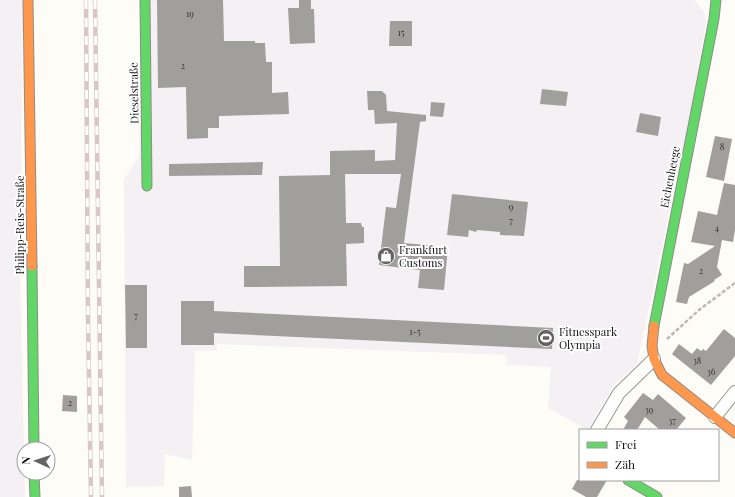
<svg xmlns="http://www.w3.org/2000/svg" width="735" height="497" font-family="'Playfair Display',serif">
<rect width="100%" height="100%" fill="#fdfcf7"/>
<!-- industrial -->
<path fill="#f5f0f3" d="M0,0H23L20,263L25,497H0Z
M142,0H694L704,11L706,22L689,120L637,364L613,386L588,430L548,408L551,367L507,365V355L217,344V350L195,351L192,460L165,454L164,486L126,487L124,179L139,157Z"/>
<!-- building -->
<path fill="#a19f9c" d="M157,0H223L224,41H255V43H265L266,62H272V93L288,92L289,114L219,116V128H208V138L187,139L186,87L158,88Z
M299,0H311V9H314L315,43L290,44L288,8H299Z
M390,21H412V46H389Z
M542,89L568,92L566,106L540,104Z
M367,91H382L386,95L387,111L426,115V121L420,122L404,243L448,247L444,290L418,288L420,270L379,265L386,207L396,208L401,174H345L346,223H361L362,227H364V243L346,244L347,286L244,287V266H280L279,176L330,175V151L375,150V161L395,160L397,123L375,124L374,110H368Z
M431,102L445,103L443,117L430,116Z
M640,113L661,117L658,136L636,132Z
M715,136L732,139L724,181L706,177Z
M263,162L262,175L169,176V164Z
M724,183L735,185V230L733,242L722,240L717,267L722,275L714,280L715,281L689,297L687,304L676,302L684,263L688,264L715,246L691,242L698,211L717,215Z
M452,194L528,202L524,236L500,235V232L477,230L476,232L469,230L468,237L447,235Z
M125,285H147V348H126Z
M181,301H214V311L553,328L552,349L214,333V345H181Z
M724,329L735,338V356L711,385L672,354L679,344L692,354L697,348L701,351L703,349L706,351Z
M643,393L653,400L658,394L686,418L676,430H660L645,417L637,430H623L628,421L624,417Z
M63,395L77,396V412L62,411Z
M577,480H607L597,497H586L572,489Z
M191,486L192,497H179V487Z"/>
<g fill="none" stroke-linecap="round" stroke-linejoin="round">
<defs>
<path id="street" d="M715,417L735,392
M597,430L619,393L654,359"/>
<path id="fast" d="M145,0L147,186
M32,266L34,449
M654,326L714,19L716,0
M34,473L35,497
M628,480L657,497"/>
<path id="slow" d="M28,0L32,266
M654,326L652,346L654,359L662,375L735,433"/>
</defs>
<!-- street casing -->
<use href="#street" stroke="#979795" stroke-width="14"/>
<!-- fast casing -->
<use href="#fast" stroke="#8e8d8b" stroke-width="11"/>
<!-- slow casing -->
<use href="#slow" stroke="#8e8d8b" stroke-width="11"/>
<!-- path -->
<path stroke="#b9b9b8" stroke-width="2.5" stroke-dasharray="4 2" stroke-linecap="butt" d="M667,339L699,310L735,283"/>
<!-- street -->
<use href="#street" stroke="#fffffe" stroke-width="12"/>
<!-- fast -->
<use href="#fast" stroke="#63d668" stroke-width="9"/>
<!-- slow -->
<use href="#slow" stroke="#ff974d" stroke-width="9"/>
<defs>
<path id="rail" d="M86,0L88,317L91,497
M95,0L102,497"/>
</defs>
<!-- rail casing -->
<use href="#rail" stroke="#d9c6c7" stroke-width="4.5"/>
<!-- rail -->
<use href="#rail" stroke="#fff" stroke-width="3" stroke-dasharray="9" stroke-linecap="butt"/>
</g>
<!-- icons -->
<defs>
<symbol id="shop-disc" viewBox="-11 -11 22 22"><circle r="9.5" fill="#646362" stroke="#fff"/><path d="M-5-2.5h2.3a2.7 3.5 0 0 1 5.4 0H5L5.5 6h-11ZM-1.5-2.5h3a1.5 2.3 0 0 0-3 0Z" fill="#fff"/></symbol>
<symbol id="stadium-disc" viewBox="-11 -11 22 22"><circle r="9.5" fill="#646362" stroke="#fff"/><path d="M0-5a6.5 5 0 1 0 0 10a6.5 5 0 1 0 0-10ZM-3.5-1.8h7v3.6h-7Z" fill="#fff"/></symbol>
</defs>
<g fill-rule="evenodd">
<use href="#shop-disc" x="376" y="246" width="20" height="20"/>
<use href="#stadium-disc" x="536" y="328" width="20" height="20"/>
</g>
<g text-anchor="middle" stroke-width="4" stroke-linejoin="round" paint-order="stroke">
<!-- number labels -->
<g font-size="9" fill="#353434">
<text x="190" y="17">19</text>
<text x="401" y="36">15</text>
<text x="183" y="69">2</text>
<text x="722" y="150">8</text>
<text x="511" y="210">9</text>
<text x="511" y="224">7</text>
<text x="717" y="231">4</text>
<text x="701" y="274">2</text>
<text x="136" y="319">7</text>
<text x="415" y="335">1-5</text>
<text x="697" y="364">38</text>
<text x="711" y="375">36</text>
<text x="70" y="406">2</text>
<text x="649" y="413">39</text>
<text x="672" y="424">37</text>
</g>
<!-- street labels -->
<g font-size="11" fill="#111" stroke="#fff">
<text transform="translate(134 93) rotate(-91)" y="4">Dieselstraße</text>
<text transform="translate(670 177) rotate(-79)" y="4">Eichenheege</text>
<text transform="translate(20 225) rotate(-90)" y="4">Philipp-Reis-Straße</text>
</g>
<!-- poi labels -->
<g font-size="11" fill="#111" stroke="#fff" text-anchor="start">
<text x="399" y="254">Frankfurt<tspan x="399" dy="13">Customs</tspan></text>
<text x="559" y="336">Fitnesspark<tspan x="559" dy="13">Olympia</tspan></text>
</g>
</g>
<!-- legend -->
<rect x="579" y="429" width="140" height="52" fill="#ffffff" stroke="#a0a0a0"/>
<rect x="587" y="442" width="20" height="6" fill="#63d668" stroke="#a0a0a0"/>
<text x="615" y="449" font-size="12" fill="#111111">Frei</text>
<rect x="587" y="462" width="20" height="6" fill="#ff974d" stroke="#a0a0a0"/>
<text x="615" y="469" font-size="12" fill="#111111">Zäh</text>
<!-- north arrow -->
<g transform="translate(36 461) rotate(273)"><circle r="19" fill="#ffffff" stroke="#a0a0a0"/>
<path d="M0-3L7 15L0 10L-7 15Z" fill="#646362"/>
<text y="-6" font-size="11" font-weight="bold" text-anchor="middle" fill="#111111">N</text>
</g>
</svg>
